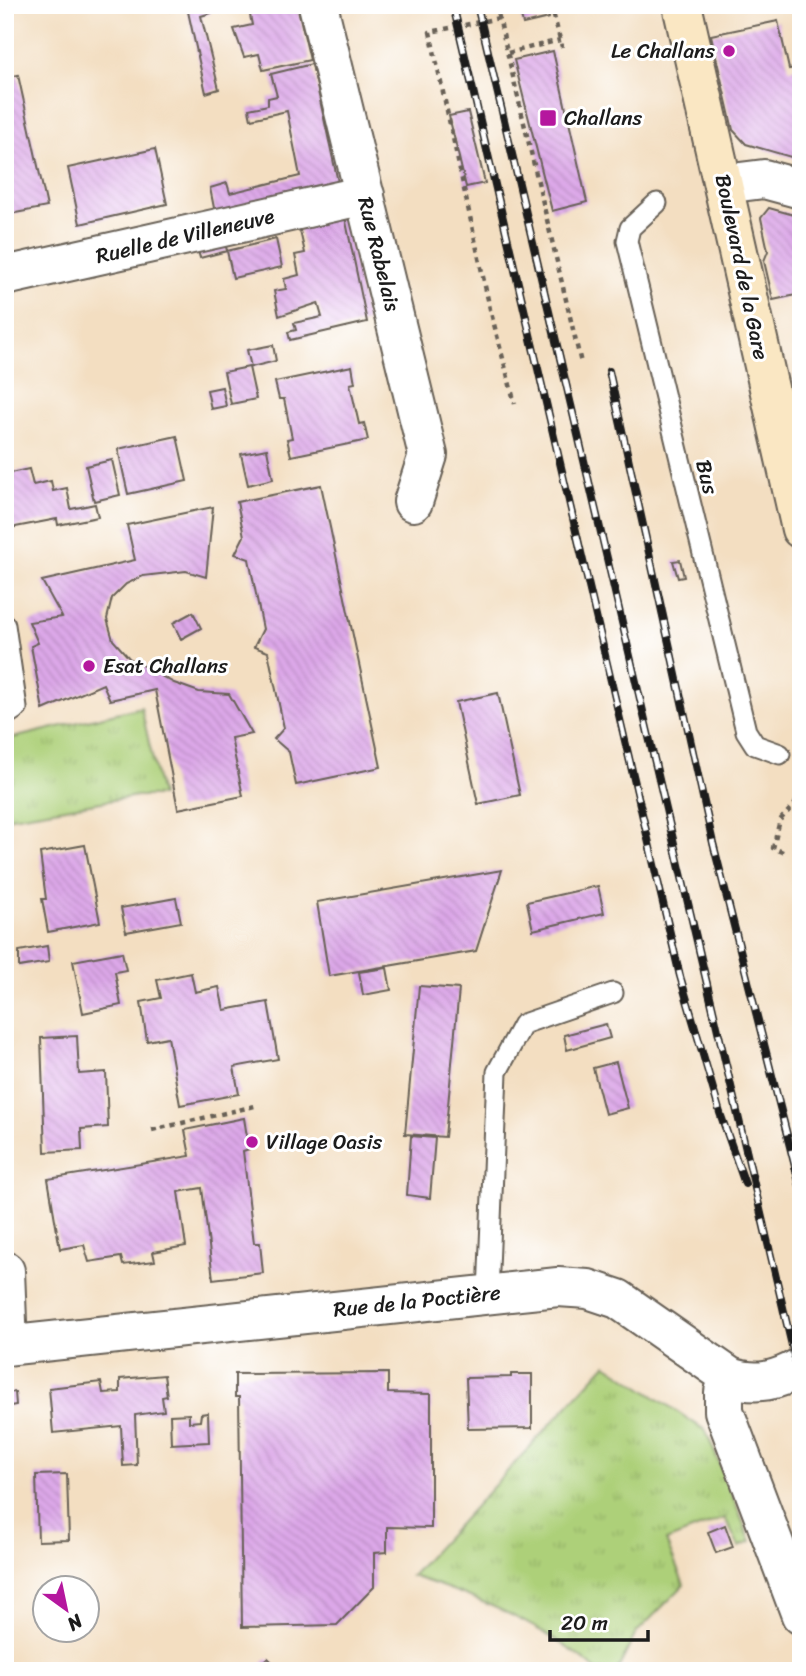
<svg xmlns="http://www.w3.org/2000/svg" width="806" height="1676" font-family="Sriracha,sans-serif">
<defs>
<pattern id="grass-tufts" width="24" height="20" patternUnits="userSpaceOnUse" patternTransform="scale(1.75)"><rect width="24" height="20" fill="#add079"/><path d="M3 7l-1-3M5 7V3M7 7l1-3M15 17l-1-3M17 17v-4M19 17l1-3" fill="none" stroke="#94b268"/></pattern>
<pattern id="building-back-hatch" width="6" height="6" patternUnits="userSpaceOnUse" patternTransform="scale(1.75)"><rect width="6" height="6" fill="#dca7e8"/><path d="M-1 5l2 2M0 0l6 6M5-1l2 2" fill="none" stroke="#bc8fc6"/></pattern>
</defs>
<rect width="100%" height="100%" fill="#fff"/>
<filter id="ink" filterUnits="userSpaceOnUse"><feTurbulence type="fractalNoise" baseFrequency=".0143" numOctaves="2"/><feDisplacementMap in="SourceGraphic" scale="14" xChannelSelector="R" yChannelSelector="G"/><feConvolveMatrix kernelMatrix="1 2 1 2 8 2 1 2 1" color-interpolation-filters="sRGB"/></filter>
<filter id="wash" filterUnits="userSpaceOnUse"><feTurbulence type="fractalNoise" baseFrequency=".00686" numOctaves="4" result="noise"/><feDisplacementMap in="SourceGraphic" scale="28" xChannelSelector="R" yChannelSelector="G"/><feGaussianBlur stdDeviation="1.57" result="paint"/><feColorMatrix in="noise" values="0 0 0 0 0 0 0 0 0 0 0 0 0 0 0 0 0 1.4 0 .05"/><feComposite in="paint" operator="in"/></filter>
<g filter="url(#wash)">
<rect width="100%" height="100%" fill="#f3dec1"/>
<!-- grass -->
<path fill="url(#grass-tufts)" stroke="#64764a" stroke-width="2" d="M141,707L161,796H137L5,818V745L13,738Z
M606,1364L706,1431L751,1542L739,1547L725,1518L666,1541L684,1585L636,1633L617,1671H597C545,1625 477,1597 411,1576Z"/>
<g id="blocks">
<!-- building -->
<path fill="url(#building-back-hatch)" d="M169,5H209L211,13L201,16L219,89L206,93L187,7L170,11Z
M248,5H297L310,60L263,70L259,54L244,57L234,29L252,25Z
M518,5H546L549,18L523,24Z
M778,21L789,69L801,67V160L746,144L733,130L711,35Z
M553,51L587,202L552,211L514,60Z
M312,64L338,182L216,218L210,188L227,183L230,193L300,176L287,111L251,119L249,109L268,105V98L277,96L271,74Z
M18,75L47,207L5,215V78Z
M468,112L485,183L466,187L449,116Z
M155,149L167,204L80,224L68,168Z
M769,208L801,217V294L773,300L764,261L768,251L761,218Z
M345,217L367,322L290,340L288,332L296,330L294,323L322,317L318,303L279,316L274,291L286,289L284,279L299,275L295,255L305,253L298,222Z
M224,238L227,251L276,239L282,267L233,278L227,251L200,258L196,244Z
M273,345L276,361L251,367L247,350Z
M352,366L355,383L350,384L359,424L364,423L368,440L291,456L287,439L292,438L284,399H279L275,382Z
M249,367L256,399L231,404L224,372Z
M222,387L226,406L211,409L207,390Z
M177,436L187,481L128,494L118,449Z
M267,449L273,479L248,485L241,454Z
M112,460L120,495L94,501L86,466Z
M29,469L33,485L51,481L53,491L67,488L71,509L95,504L98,517L58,525L57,519L5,529V474Z
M321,485L381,767L296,785L289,752L274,739L284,728L268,652L254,647L263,629L249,559L235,554L244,536L237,502Z
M213,507L206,577L186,571L143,576L126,584L112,598L107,619L113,640L129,658L174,683L199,692L229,694L252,734L231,738L243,796L178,809L155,690L110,700L103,684L43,710L31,646L38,643L29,622L62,617L42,581L135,560L127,525Z
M680,560L684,577L678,578L673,561Z
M193,612L201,628L181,639L173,623Z
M498,693L520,795L478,804L456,702Z
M85,845L100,922L48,932L42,899H46L40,853Z
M502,870L476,951L329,976L317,902Z
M598,886L604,913L533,930L527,902Z
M176,898L181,922L126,932L121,908Z
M47,946L49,962L19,967V951Z
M122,952L126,970L115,972L121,1005L83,1013L73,961Z
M387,968L391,990L363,995L359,972Z
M191,973L195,992L219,987L224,1010L268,1002L278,1059L234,1067L239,1094L180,1105L168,1037L147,1041L141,1002L161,998L157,980Z
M419,986L459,989L445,1137L405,1134Z
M606,1024L610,1038L567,1050L564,1035Z
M77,1036L79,1074L106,1072L108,1127L81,1129L82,1150L45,1152L41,1038Z
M616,1062L628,1108L605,1114L593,1068Z
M244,1118L249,1149L243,1151L254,1243H260L263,1273L213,1279L202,1188L178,1192L186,1246L153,1252L155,1261L123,1265L121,1257L89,1262L84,1245L60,1249L48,1179L190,1156L185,1130Z
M411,1136L435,1138L430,1198L407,1195Z
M388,1373V1393L431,1394V1528L387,1527V1552L374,1553V1587L337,1625L242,1627L239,1397H235V1374Z
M511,1374H532V1428L468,1429L466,1378L511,1377Z
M164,1375L167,1396L162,1397L164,1411L135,1415L137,1465L123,1466L121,1426L53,1433L49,1388L101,1382L103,1393L120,1392V1379Z
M15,1392L16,1405L5,1407V1393Z
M208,1413L209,1442L171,1444L170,1415L189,1414V1422L200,1421L201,1414Z
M67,1474L69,1540L38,1541L36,1475Z
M725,1525L733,1547L716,1553L708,1532Z
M268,1658L281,1671H254Z"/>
</g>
</g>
<g filter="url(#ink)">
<use href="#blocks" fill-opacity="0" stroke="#676056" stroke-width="2"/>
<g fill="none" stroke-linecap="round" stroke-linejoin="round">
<defs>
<path id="service" d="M657,203L630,228L627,241L746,731L755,745L780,754
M5,625L17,708L5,716
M488,1294L497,1072L523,1024L613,993"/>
<path id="minor" d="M318,5L428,455L413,502
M724,184L764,179L801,189
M5,276L365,195
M5,1271L8,1346
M5,1346L558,1287L588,1289L618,1299L730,1377C757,1386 777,1381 801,1367
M730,1377L724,1392V1411L801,1615"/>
<path id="secondary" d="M682,5L801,529"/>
</defs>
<!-- service casing -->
<use href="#service" stroke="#676056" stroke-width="23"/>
<!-- minor casing -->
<use href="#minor" stroke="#676056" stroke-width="42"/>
<!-- secondary casing -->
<use href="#secondary" stroke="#676056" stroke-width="42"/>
<!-- path -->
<path stroke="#676056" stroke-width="4.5" stroke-dasharray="5 5" stroke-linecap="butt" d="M496,5L581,363
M551,5L562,47
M499,18L430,32L490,309L515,404
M508,53L560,40
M783,852L773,848L780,820L795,804L801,789
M152,1130L255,1106"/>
<!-- service -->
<use href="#service" stroke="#fff" stroke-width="19"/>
<!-- minor -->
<use href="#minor" stroke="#fff" stroke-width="38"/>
<!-- secondary -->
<use href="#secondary" stroke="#fae7c3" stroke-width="38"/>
<defs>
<path id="rail" d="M453,5L680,976L720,1113L745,1184
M477,5L801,1384
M609,371L713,843L801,1190"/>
</defs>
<!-- rail casing -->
<use href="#rail" stroke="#1c1c1c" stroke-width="8"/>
<!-- rail -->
<use href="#rail" stroke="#fff" stroke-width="5" stroke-dasharray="16" stroke-linecap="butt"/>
</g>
</g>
<!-- markers -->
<g fill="#b5179e" stroke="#fff" stroke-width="2.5">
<circle cx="729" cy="51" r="7"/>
<rect x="539" y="109" width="18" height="18" rx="3.5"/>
<circle cx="89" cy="666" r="7"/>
<circle cx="252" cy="1142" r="7"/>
</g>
<g text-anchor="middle" stroke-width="6" stroke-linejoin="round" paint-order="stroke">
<!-- poi labels -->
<g font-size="21" fill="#1c1c1c" stroke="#fff" text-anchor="start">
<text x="715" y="58" text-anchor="end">Le Challans</text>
<text x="564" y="125">Challans</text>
<text x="103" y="673">Esat Challans</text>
<text x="266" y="1149">Village Oasis</text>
</g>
<!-- street labels -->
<g font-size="21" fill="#1c1c1c" stroke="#fff">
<text transform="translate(185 236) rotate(-13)" y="7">Ruelle de Villeneuve</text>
<text transform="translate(379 254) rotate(76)" y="7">Rue Rabelais</text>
<text transform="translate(742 267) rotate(78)" y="7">Boulevard de la Gare</text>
<text transform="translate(707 477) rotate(76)" y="7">Bus</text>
<text transform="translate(417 1301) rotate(-6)" y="7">Rue de la Poctière</text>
</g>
</g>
<!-- margin -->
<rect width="806" height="1676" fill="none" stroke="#fff" stroke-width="28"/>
<!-- north arrow -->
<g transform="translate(66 1609) rotate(147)"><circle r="33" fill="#ffffff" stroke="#a4a4a4" stroke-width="2"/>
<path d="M0-5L12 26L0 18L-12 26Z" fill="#b5179e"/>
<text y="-10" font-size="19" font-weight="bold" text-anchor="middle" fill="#1c1c1c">N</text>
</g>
<!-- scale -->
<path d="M550 1630v10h98v-10" fill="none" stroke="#1c1c1c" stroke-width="3.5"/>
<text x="561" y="1630" font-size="21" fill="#1c1c1c" stroke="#ffffff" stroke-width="5" paint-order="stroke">20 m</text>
</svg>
